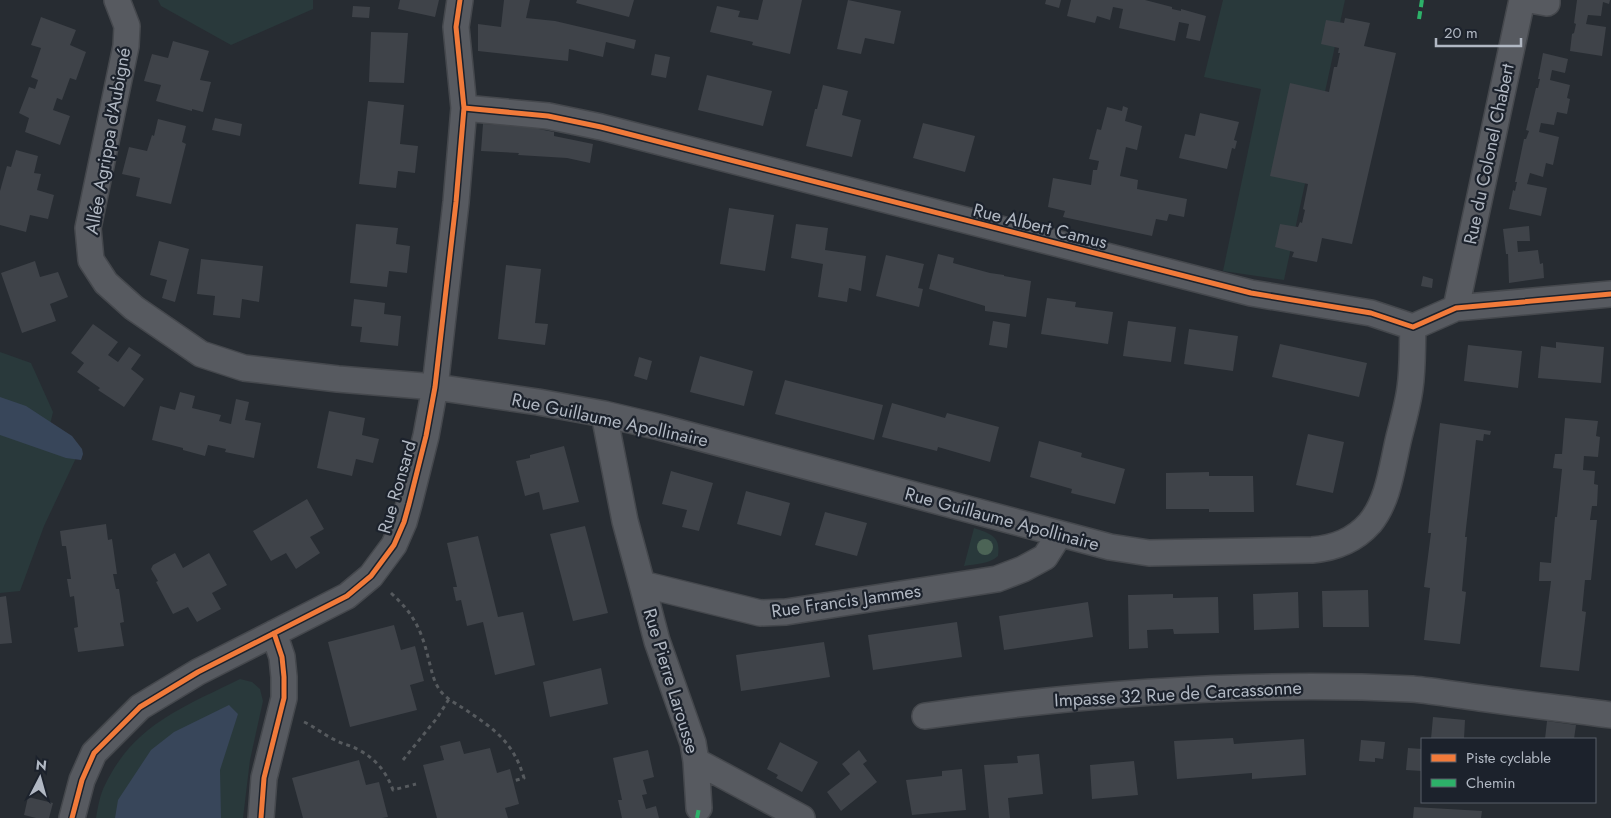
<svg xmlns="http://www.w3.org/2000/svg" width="1611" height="818" font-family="Jost,sans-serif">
<rect width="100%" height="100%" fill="#272c32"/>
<!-- green -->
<path fill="#29393b" d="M158,0H313V9L231,45L161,6Z
M1223,0H1345L1284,280L1223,271L1261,89L1204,77Z
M0,352L31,363L53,412L46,442L76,458L44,526L20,591L0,593Z
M974,528C991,534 1001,536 998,556C989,564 976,564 964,566Z
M240,679L252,682L260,689L263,701L250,760L243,818H96C98,807 100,794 105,785C134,724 184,707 240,679Z"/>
<!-- water -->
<path fill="#38465a" d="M0,397L26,406L72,436L82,449L83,454L81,460L66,458L0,435Z
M229,705L238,714L220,770L221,818H115L118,800L151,750L174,732Z"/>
<!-- building -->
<path fill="#3f4349" d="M400,0H439L435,17L398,9Z
M504,0H530L526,18L555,21L636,40L634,49L606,42L603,57L569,49L568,61L478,51V24L501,27Z
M577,0H634L629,17L576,3Z
M763,0H802L790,54L752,45L753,42L710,32L717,6L740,11L738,17L758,20Z
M848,0L901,11L894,44L865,38L861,54L837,49Z
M1046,0H1061L1059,8L1045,4Z
M1071,0H1145L1172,7V9L1181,11V9L1206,16L1200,41L1186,38L1189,24L1179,22L1175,41L1119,28L1123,9L1113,7L1110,20L1097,16L1095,23L1067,16Z
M1577,0H1610L1609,4L1603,2L1601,16L1588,15L1586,24L1606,27L1602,56L1570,51L1572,34L1574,33L1576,24L1574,23Z
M353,6L370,7L369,18L352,17Z
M41,17L76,30L70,45L86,52L76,80L70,78L62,100L57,98L53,110L70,116L60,145L25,132L29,118L19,113L29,87L35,89L38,80L31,77L41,48L31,45Z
M1345,18L1370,23L1364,46L1396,53L1352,244L1322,238L1317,262L1292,257L1294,252L1275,247L1280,224L1298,227L1300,222L1302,223L1305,210L1303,209L1308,184L1270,176L1290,83L1329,92L1334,67H1337L1340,53H1338L1339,48L1321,44L1326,20L1344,23Z
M371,32L408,33L404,83L369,82Z
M173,41L209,51L200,80L211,82L203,112L192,109V111L156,101L161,85L144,81L152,54L168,58Z
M1543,53L1568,59L1565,73L1552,70L1550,80L1570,85L1567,98L1570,99L1567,114L1557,112L1554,125L1541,123L1539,132L1559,137L1553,165L1546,163L1543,177L1530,173L1527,184L1547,188L1541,216L1509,209L1513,190L1515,191L1517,182H1515L1524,139H1526L1529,131L1526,130L1536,88H1538L1540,79H1538Z
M655,54L670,57L666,78L651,75Z
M707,75L772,91L763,126L698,110Z
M823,85L848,91L842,115L861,120L852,157L806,146L815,109H817Z
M368,101L404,105L400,144L418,146L415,173L398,171L396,188L359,184Z
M1123,106L1128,108L1125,121L1142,126L1137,150L1126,147L1120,176L1138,180L1137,189L1187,199L1184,217L1169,214L1167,221L1156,219L1152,236L1063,217L1065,211L1048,207L1053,178L1091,185L1093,170H1097L1099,161L1089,159L1097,129L1101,130L1107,107L1122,111Z
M1200,113L1239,122L1234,140L1237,141L1235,149L1232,148L1227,169L1179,158L1185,134L1195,136Z
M215,118L242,124L240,136L212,130Z
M158,119L186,126L182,142L186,144L171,204L136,196L140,178L122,174L129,147L147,151L152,135L154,136Z
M923,123L975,136L965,172L913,158Z
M483,124L523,126L554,132V136L593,144L590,163L567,158L518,155L519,153L481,151Z
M16,150L38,156L34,173L41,174L37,190L54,195L48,219L30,215L26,232L0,225V191L7,166L11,167Z
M729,208L774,215L765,271L720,264Z
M356,224L398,228L396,244L410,246L407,273L389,271L387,287L350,283Z
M796,224L828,228L825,250L866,256L861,291L849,288L847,302L818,297L823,264L791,258Z
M1529,226L1530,241H1517L1518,252L1538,250L1540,264L1543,263L1544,278L1509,283L1508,254H1506L1503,229Z
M159,241L189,249L175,302L162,298L167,280L150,275Z
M938,254L954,258L953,263L990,273L1004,275V276L1031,281L1026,317L985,311V306L929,289Z
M886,255L924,264L918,288L923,289L919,307L876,296Z
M201,259L263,266L259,302L242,299L240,318L213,315L215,296L197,294Z
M35,261L40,277L58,272L68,297L50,304L56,321L22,333L1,273Z
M506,265L541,269L535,323L548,324L545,345L498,339Z
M1423,276L1433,279L1432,288L1421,286Z
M1047,298L1076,302L1075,307L1113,312L1108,344L1041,334Z
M354,299L385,303L384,314L401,316L398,346L360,342L362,327L351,326Z
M993,321L1010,324L1007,348L989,345Z
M1128,321L1176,327L1171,362L1123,356Z
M93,324L118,342L108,355L118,362L129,347L141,355L131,369L144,379L124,407L98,390L100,388L77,372L84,363L71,353Z
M1189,329L1238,336L1233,371L1184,364Z
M1556,342L1604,347L1601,383L1538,378L1541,346L1556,348Z
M1280,344L1367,363L1359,397L1272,377Z
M1468,345L1522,351L1518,388L1464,381Z
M700,356L753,371L744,406L690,392Z
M639,357L652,361L647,380L634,376Z
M785,380L883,405L874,440L775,414Z
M180,392L195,396L192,408L221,415L219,421L231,424L236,399L249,402L245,420L261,423L254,458L225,452L226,449L208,445L205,456L183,450V448L152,440L160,406L175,410Z
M892,403L945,418L947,413L999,427L990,462L938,447L937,451L882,437Z
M329,411L365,418L362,435L379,439L373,463L356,459L352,476L317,468Z
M1565,418L1598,421L1596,436L1600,437L1598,457L1584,456L1583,470L1595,471L1594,484L1598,485L1597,506H1592L1590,520H1597L1591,580H1585L1582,611L1586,612L1579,671L1540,667L1551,581H1539L1540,562L1551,563L1555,517H1557L1562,469L1553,468L1555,454H1562Z
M1440,423L1491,431L1490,435L1484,434L1483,441L1476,440L1465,537H1467L1462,591L1466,592L1460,644L1424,640L1430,588L1424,587L1431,533H1428Z
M1308,434L1344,442L1333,493L1296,485Z
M1039,441L1082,453L1081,457L1125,469L1115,504L1071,493L1072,489L1030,477Z
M564,446L579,502L543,510L539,492L525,496L516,461L530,458V455Z
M671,471L713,483L699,531L682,527L687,510L662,504Z
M1209,472V476H1253L1254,512H1209V509H1166V473Z
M746,491L790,503L781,536L737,524Z
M307,499L324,529L310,537L320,553L296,569L286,553L271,561L253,531Z
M825,512L867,523L857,556L815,545Z
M106,524L108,540L112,539L117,574H113L116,589H119L124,622L120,623L124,646L78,652L74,628L78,627L74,596L70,597L67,579H71L66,546H62L60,531Z
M585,526L608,613L573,621L550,534Z
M478,536L498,617L523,612L535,665L495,675L483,622L467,626L461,600L456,601L453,587H457L447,543Z
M175,553L183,568L209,553L227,585L212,593L221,609L197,622L188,607L173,614L156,582L158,581L151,569L153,565Z
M1368,590L1369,627H1323L1322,591Z
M1298,592L1299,628L1254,630L1253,594Z
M1173,594V598L1218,597L1219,633L1174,634L1173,629L1147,630L1148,648L1129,649L1128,595Z
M6,596L12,643L0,644V597Z
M1088,602L1093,637L1004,650L999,616Z
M957,622L962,657L873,670L868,635Z
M394,625L401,650L415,646L424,681L410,685L417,710L350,727L328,642Z
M824,642L830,677L741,691L736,655Z
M601,668L608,704L550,717L543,682Z
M1433,717L1465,720L1464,739H1431Z
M1547,721L1576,725L1574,739H1545Z
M1233,738L1234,744L1304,739L1306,775L1252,779V773L1177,779L1174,741Z
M1361,740L1385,742L1383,759L1375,758V762L1359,761Z
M460,741L464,754L490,748L497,773L510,769L519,804L505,808L508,818H437L423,765L444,760L440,746Z
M780,742L818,762L802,792L776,778L778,775L767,769Z
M1408,748L1422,749V771L1406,770Z
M648,750L654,777L643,780L647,794L642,795L646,809L656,806L659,818H622L618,800H622L613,758Z
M859,750L867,761L863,764L877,782L841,811L827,792L850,774L842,764Z
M1039,754L1043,794L1008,798L1010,818H989L984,765L1018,763L1017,756Z
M359,760L366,785L379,782L388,817L382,818H303L292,778Z
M1134,761L1138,795L1092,799L1090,765Z
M962,769L966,810L912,815L906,780L942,776V771Z
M28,797L53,803L49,818H36L24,815Z
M1414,807L1482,811L1481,818H1413Z"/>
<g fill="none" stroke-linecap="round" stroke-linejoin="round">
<defs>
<path id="street" d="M117,0L127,26L126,46L88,228L91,260L106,283L134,308L201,354L244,368L338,379L435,387L538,402L604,414L659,427L1110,547L1149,553L1312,550C1335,548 1354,541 1370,523C1389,500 1392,466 1399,437C1403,421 1408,404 1410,388C1413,368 1412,347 1413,327
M1530,0L1547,3V0
M464,108L548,116L601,127L1251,293L1371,313L1413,327L1456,308L1611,294
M1456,308L1522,0
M604,414L625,521L642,584L760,613L786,612L997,579L1023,569L1045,557L1059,535
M642,584L657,641L693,743L696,761L699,808
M925,716C1086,693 1249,681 1412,689C1434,691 1457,695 1480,698C1523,704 1567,709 1611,715
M696,761L802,818
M72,818L82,780L94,753L140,707L198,672L347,596L371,576L394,545L404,522L409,504L426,436L435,387L456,202L464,108L456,27L460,0
M261,818L264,778L284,698V677L282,657L274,633"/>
</defs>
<!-- street casing -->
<use href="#street" stroke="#45484d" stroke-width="28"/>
<!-- path -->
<path stroke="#565a5e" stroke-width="3" stroke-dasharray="4 4" stroke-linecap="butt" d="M391,593C413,613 421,629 428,657C431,668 433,680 439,689C445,698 455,703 463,708C494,729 513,741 524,778L513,781
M304,722C315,727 324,735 335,740C342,744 350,745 357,749C375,758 386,771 393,790L416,784
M403,760L437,718L449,699"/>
<!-- street -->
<use href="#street" stroke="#575a60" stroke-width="25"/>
<!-- quiet -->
<path stroke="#2db169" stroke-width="4" stroke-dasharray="8 4" stroke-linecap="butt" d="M1419,19L1422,0
M697,818L699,808"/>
<defs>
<path id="cycleway" d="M464,108L548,116L601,127L1251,293L1371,313L1413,327L1456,308L1611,294
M72,818L82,780L94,753L140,707L198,672L347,596L371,576L394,545L404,522L409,504L426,436L435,387L456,202L464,108L456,27L460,0
M261,818L264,778L284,698V677L282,657L274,633"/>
</defs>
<!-- cycleway casing -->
<use href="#cycleway" stroke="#1c222c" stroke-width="8"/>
<!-- cycleway -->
<use href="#cycleway" stroke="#f17a3a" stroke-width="5"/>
</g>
<!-- trees -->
<circle fill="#4c6456" cx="985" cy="547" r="8"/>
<g text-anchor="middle" stroke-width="4.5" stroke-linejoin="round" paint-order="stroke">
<!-- street labels -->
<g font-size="18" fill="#b1b8c3" stroke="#1c222c">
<text transform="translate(108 141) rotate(-80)" y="6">Allée Agrippa d'Aubigné</text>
<text transform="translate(1489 154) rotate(-78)" y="6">Rue du Colonel Chabert</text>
<text transform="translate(1040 226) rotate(14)" y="6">Rue Albert Camus</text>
<text transform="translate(610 420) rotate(12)" y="6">Rue Guillaume Apollinaire</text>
<text transform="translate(397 487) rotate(-74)" y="6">Rue Ronsard</text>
<text transform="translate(1002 519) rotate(15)" y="6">Rue Guillaume Apollinaire</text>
<text transform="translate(846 601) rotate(-8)" y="6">Rue Francis Jammes</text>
<text transform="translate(671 681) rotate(73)" y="6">Rue Pierre Larousse</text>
<text transform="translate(1178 694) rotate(-3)" y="6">Impasse 32 Rue de Carcassonne</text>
</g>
</g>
<!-- legend -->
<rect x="1421" y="738" width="175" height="65" fill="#1c222c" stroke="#585e68"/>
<rect x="1431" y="754" width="25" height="8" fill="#f17a3a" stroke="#585e68"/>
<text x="1466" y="763" font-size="15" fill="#b1b8c3">Piste cyclable</text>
<rect x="1431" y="779" width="25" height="8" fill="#2db169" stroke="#585e68"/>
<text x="1466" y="788" font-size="15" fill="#b1b8c3">Chemin</text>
<!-- north arrow -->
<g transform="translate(40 778) rotate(6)" stroke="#1c222c" stroke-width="4" paint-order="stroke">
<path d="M0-4L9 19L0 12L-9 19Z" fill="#b1b8c3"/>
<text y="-8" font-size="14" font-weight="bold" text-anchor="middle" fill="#b1b8c3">N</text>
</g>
<!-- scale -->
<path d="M1436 38v8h85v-8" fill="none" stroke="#b1b8c3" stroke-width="2.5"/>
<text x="1444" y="38" font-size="15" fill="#b1b8c3" stroke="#1c222c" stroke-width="4" paint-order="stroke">20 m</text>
</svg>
